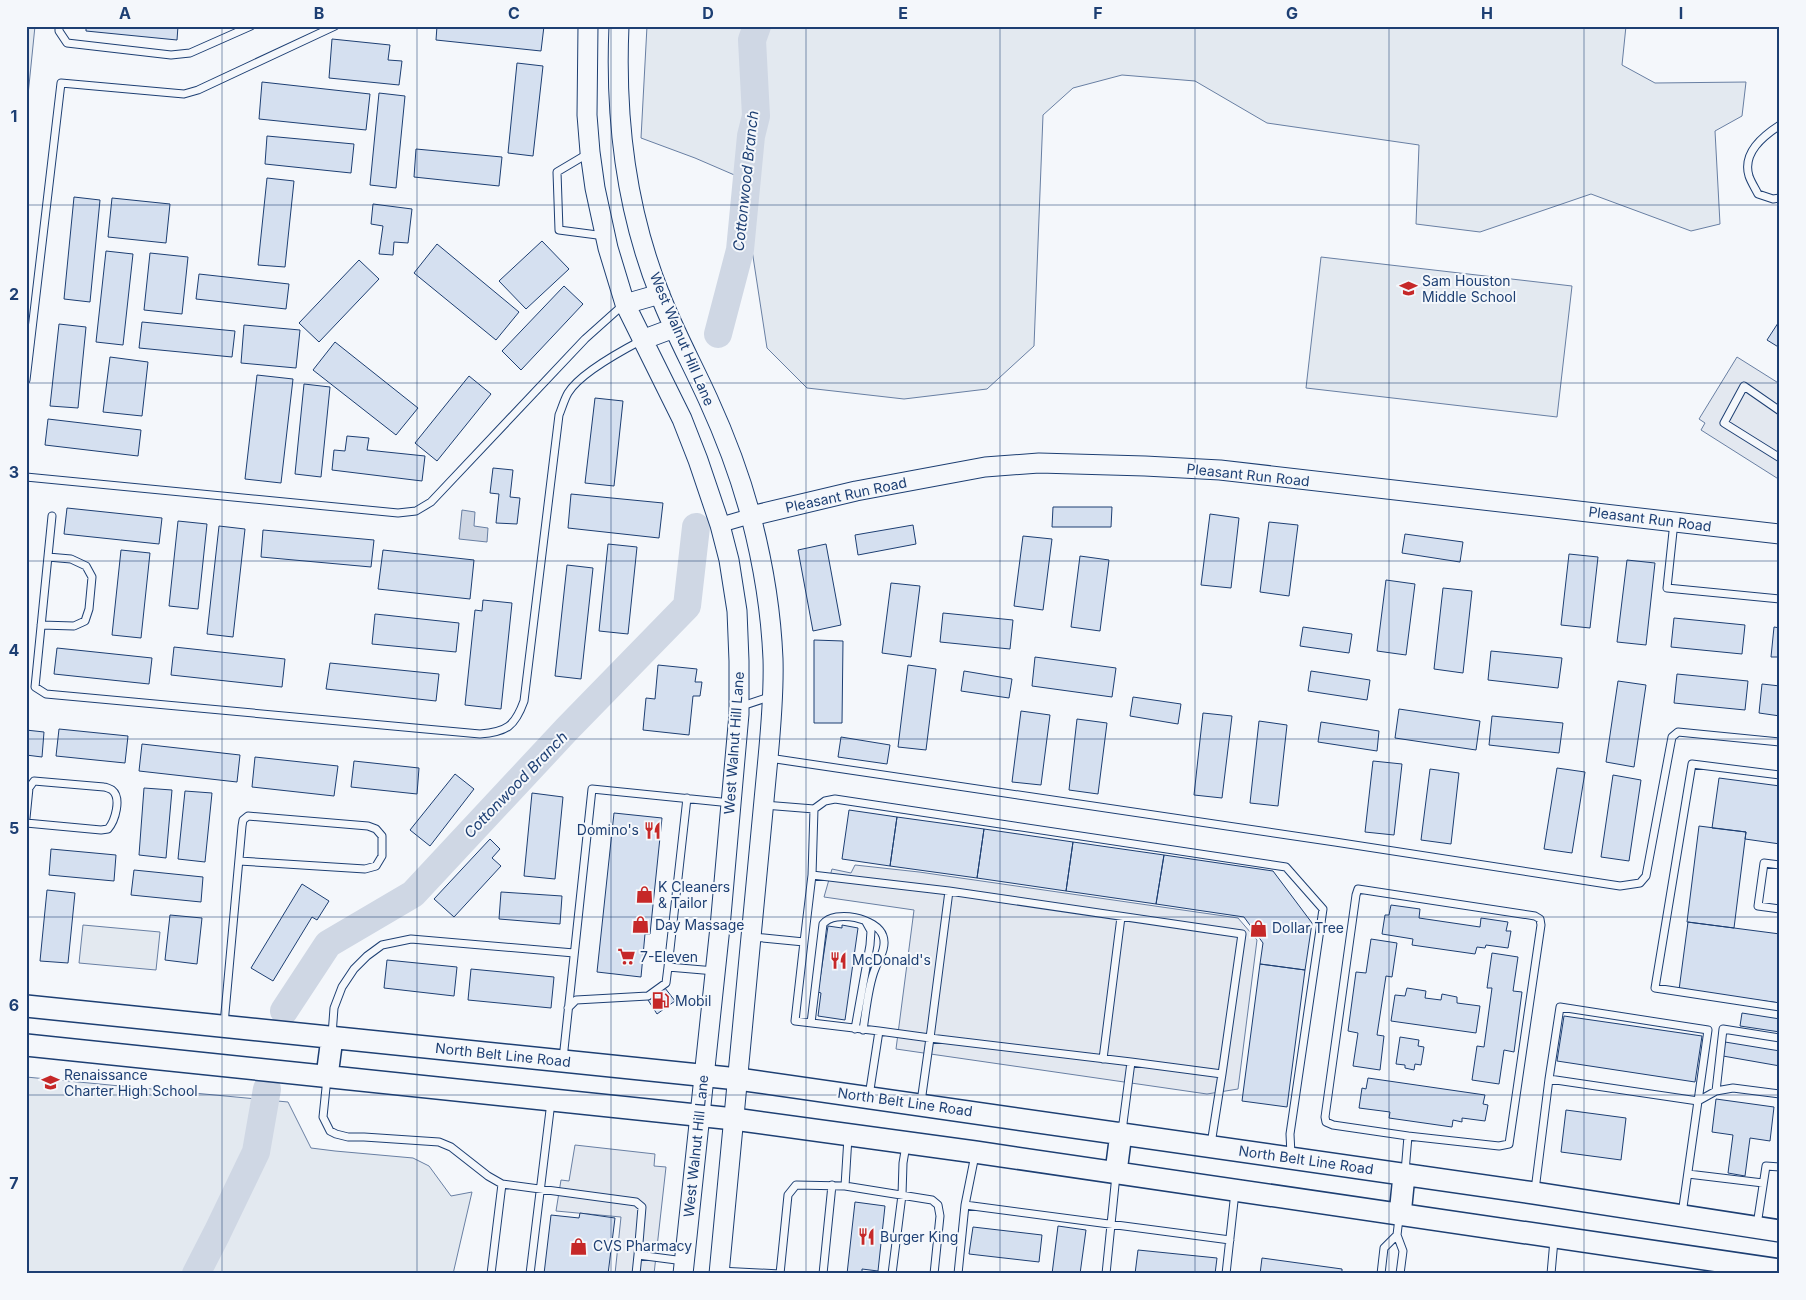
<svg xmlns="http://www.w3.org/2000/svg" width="1806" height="1300" font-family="Inter,sans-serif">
<rect width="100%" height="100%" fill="#f4f7fb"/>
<!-- green -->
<path fill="#e3e9f0" stroke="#687fa3" d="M26,26H35L26,115Z
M647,26H1626L1622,65L1655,83L1746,82L1742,116L1715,131L1720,224L1691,231L1591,194L1480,232L1416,224L1419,145L1267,123L1195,81L1122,75L1073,88L1043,115L1034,346L987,389L904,399L807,388L767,348L752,250L746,180L695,158L641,138Z
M1321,257L1572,286L1557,417L1306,388Z
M83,925L160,932L156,970L79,963Z
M26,1077L288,1102L311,1148L335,1151L413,1158L429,1166L451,1196L472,1192L453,1274H26Z"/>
<!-- parking -->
<path fill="#e3e8f0" stroke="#687fa3" d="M1737,357L1780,384V480L1701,430L1705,423L1699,419Z
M855,865L919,872L1238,918L1257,940L1238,1089L1207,1094L896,1049L914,910L824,897L832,869L851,873Z
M575,1145L655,1154L654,1166L666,1167L654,1274H615L621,1217L556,1211L561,1180L569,1181Z"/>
<!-- water -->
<path fill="#cfd7e4" stroke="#687fa3" d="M462,510L475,512L474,526L488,528L487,542L459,539Z"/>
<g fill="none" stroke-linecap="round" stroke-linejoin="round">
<!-- river -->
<path stroke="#cfd7e4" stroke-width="28" d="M718,334L740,250L751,136L756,116L752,40L757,26
M284,1011L328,944L413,894L567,729L687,606L696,527
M196,1274L217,1233L256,1152L267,1089"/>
</g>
<!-- building -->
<path fill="#d5e0f0" stroke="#1d3f73" d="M86,26H178L177,40L86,31Z
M437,26H544L541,51L436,40Z
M332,39L390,45L388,60L402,61L399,85L329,78Z
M517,63L543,66L533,156L508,153Z
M262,82L370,94L366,130L259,119Z
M379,93L405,96L396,188L370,185Z
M267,136L354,144L351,173L265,164Z
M416,149L502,157L499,186L414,177Z
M267,178L294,181L285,267L258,265Z
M74,197L100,200L90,302L64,299Z
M112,198L170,204L166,243L108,237Z
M373,204L412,209L408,243L394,242L393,255L379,254L383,226L371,224Z
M542,241L569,269L526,309L499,281Z
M437,244L519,312L496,340L414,273Z
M106,251L133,254L123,345L96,342Z
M150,253L188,257L182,314L144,310Z
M359,260L379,279L319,342L299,323Z
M199,274L289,284L286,309L196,299Z
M564,286L583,304L521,370L502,351Z
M1780,320V348L1767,340Z
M142,322L235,331L232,357L139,348Z
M59,324L86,327L78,408L50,406Z
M244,325L300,330L296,368L241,363Z
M335,342L418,408L396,435L313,370Z
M110,357L148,362L142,416L103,412Z
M257,375L293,379L281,483L245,479Z
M469,376L491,394L437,461L415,443Z
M304,384L330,387L321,477L295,474Z
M595,398L623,401L614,486L585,483Z
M48,419L141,430L138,456L45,445Z
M347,436L369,438L367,450L425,456L422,481L332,470L334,450L345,451Z
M493,468L513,470L510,497L520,498L517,524L496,523L499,494L490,493Z
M571,494L663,503L659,538L568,528Z
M1053,507H1112L1111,527H1052Z
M67,508L162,518L159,544L64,534Z
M1210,514L1239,518L1231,588L1201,585Z
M178,521L207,524L198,609L169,606Z
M1269,522L1298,525L1289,596L1260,592Z
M913,525L916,544L858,555L855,535Z
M219,526L245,529L233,637L207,634Z
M263,530L374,540L371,567L261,557Z
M1405,534L1463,542L1460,562L1402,553Z
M1023,536L1052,539L1043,610L1014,606Z
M608,544L637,547L628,634L599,631Z
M826,544L841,625L813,631L798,550Z
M121,550L150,553L141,638L112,635Z
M383,550L474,560L470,599L378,589Z
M1569,554L1598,557L1590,628L1561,625Z
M1080,556L1109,560L1100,631L1071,627Z
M1627,560L1655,563L1646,645L1617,642Z
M567,565L593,568L581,679L555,676Z
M1386,580L1415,584L1406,655L1377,651Z
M891,583L920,586L911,657L882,653Z
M1443,588L1472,591L1463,673L1434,669Z
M483,600L512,603L501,709L465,705L475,610L482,611Z
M943,613L1013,620L1010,649L940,642Z
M375,614L459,623L456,652L372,644Z
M1674,618L1745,625L1742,654L1671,647Z
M1303,627L1352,634L1349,653L1300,646Z
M1774,627L1780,628V657H1771Z
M814,640L843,641L842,723H814Z
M174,647L285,659L282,687L171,675Z
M57,648L152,658L149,684L54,674Z
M1491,651L1562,658L1558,688L1488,680Z
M1035,657L1116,668L1112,697L1032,686Z
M330,663L439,674L436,701L326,689Z
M658,665L697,669L695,682H702L700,696H693L689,735L643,730L646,698L655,699Z
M908,665L936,669L926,750L898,747Z
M964,671L1012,679L1009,698L961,691Z
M1311,671L1370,680L1367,700L1308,691Z
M1677,674L1748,681L1745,710L1674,703Z
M1618,681L1646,685L1634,767L1606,762Z
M1762,684L1780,686V716L1759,713Z
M1133,697L1181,704L1178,724L1130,716Z
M1399,709L1480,721L1476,750L1395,738Z
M1021,711L1050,715L1041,785L1012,782Z
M1203,713L1232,716L1222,798L1194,795Z
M1492,716L1563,723L1559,753L1489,745Z
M1077,719L1107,723L1098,794L1069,790Z
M1259,721L1287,725L1278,806L1250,803Z
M1321,722L1379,731L1377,751L1318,742Z
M59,729L128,736L125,763L56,756Z
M26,730L44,732L42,757L26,755Z
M841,737L890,745L887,764L838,757Z
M142,744L240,755L237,782L139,771Z
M255,757L338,766L334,796L252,787Z
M354,761L419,768L417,794L351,787Z
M1373,761L1402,764L1394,835L1365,832Z
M1557,768L1585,772L1572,853L1544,849Z
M1430,769L1459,773L1451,844L1421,840Z
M455,774L474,789L430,846L410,830Z
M1613,775L1641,780L1629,861L1601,857Z
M1719,778L1780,786V844L1745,839L1746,832L1712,828Z
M144,788L172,790L166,858L139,855Z
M185,791L212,793L205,862L178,859Z
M532,793L563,797L555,879L524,876Z
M849,810L897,817L890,866L842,859Z
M614,813L662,818L650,934H645L641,977L597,972Z
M897,817L984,829L977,878L890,866Z
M1699,826L1746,832L1734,928L1687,922Z
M984,829L1073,842L1066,891L977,878Z
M490,839L500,849L492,858L501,866L454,917L434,899Z
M1073,842L1164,855L1156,904L1066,891Z
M51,849L116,855L114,881L49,875Z
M1164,855L1273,871L1312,923L1305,970L1260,964L1263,943L1244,917L1156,904Z
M134,870L203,877L201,902L131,895Z
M302,884L329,901L317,920L312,917L273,981L251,968Z
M47,890L75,893L68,963L40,961Z
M501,892L562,896L560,924L499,919Z
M1391,905L1420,909L1419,918L1480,927L1481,918L1508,922L1506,931H1511L1508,948L1486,945L1485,948L1477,947L1475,954L1412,945L1413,939L1382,934L1385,915H1389Z
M170,915L202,918L197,964L165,960Z
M1688,922L1780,934V1003L1679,990Z
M842,925L858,928L845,1020L818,1016L821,993L818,992L828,926L842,928Z
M1371,939L1397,943L1392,977L1386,976L1377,1035L1384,1036L1380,1070L1353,1066L1358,1033L1348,1031L1356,972L1366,973Z
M1492,953L1518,957L1513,991L1522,992L1514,1052L1504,1050L1499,1084L1472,1080L1477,1046L1484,1047L1492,988H1487Z
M387,960L457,967L454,996L384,988Z
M1260,964L1305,970L1287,1107L1242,1101Z
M471,969L554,977L551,1008L468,1000Z
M665,988L675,1001L657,1014L648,1000Z
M1407,988L1426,991L1425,998L1441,1000L1442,994L1457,997V1003L1480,1006L1476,1033L1391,1021L1395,995L1405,996Z
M1742,1013L1780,1019V1032L1740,1026Z
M1564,1016L1702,1036L1695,1082L1557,1061Z
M1400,1037L1419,1040L1418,1046L1424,1047L1421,1065L1415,1064L1414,1070L1405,1068V1065L1396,1064Z
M1725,1042L1780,1051V1066L1723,1056Z
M1368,1078L1485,1095L1483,1104L1488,1105L1485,1121L1462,1118V1122L1453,1120L1452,1127L1389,1118L1390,1112L1359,1108L1362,1088L1366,1089Z
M1716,1099L1774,1107L1770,1141L1750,1138L1745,1176L1728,1173L1733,1135L1712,1132Z
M1566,1110L1626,1118L1621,1160L1561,1152Z
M855,1202L885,1206L878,1271L862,1269V1274H847Z
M580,1213L615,1218L608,1274H544L551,1215L579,1218Z
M1058,1226L1086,1230L1080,1274H1052Z
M973,1227L1042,1235L1039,1262L969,1254Z
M1138,1250L1217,1258L1215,1274H1135Z
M1262,1258L1342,1269V1274H1260Z"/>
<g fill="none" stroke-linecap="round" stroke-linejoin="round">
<defs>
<path id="lane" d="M59,26V31L67,43L171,55L190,53L251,26
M1780,125C1763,136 1742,153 1749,176C1751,182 1755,188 1758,194L1773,199L1780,198
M589,153L557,172L559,230L605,236
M26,380L61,83L184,94L198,90L335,26
M1780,411L1744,386L1724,423L1780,458
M26,477L398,513L416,511L431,502L585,339L623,305
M52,516L35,687L46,694L480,734C507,732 515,726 524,701L559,415C562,408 564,400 568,393C580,373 621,351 642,340
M1674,522L1667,588L1780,599
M41,625L74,626L85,621L89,609L92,577L86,566L71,559L48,557
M739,707L772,696
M769,758L1335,842L1620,886L1640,883L1646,876L1672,737L1678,732L1780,742
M1780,775L1692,764L1655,988L1780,1007
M814,809L825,801L835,799L1286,867L1323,909L1290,1134L1291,1155
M26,818L29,788L34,781L104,787C105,787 111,789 112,790C122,798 115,821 108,829L101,830L26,823
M1780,865L1764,863L1758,906L1780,909
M812,875L949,891L930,1038L1131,1062L1122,1131
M949,891L1242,934L1222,1074L1131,1062
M753,937L804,942L812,875L814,809L764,805
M804,942L795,1021L879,1031
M668,967L687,798
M568,1008L576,1000L648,996L666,983L668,967L715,971
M811,1023L823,924C835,909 877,918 883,936C887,947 879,959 875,969C868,986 866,1011 863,1030
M224,1024C230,958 236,892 242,826L243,820L248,816L368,826L376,829L382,836V856L376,866L365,869L239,861
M855,1029L870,945L871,931L866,922
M332,1035L334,1008L342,987L354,969L367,956L382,945L411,939L574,953
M563,1059L592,789L731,803
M1103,1059L1121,917
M327,1078L323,1117L330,1131L336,1134L348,1137H364L439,1142L451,1147L488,1176L502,1184L636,1202L642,1207L638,1255L684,1261
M1549,1079L1560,1007L1708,1030L1698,1101
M1716,1091L1723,1029L1780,1038
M869,1096L879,1031L930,1038L921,1102
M1698,1101L1716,1091L1733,1088L1780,1094
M1211,1144L1222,1074
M1405,1172L1408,1136L1333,1125L1326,1122L1325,1117L1356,895L1358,889L1535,916L1540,919L1541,925L1509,1144L1499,1146L1408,1136
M1688,1174L1763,1183
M845,1186L848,1137
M1535,1190L1549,1079L1698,1101L1682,1214
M965,1205L1230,1240
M1399,1218L1397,1235L1403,1251L1400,1274
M1757,1225L1766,1166L1780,1167
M719,1271L780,1274L788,1195L796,1185L845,1186L932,1200L938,1205L940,1216L934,1274
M491,1274L502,1184
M530,1274L551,1102
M636,1274L638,1255
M823,1274L832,1185
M892,1274L902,1195L903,1163L906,1145
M958,1274L965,1205L975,1155
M1106,1274L1116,1175
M1226,1274L1235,1192
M1381,1274L1384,1248L1397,1235
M1551,1274L1554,1240"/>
<path id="street" d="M720,525L751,516"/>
<path id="secondary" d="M588,26L587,115L590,152L595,188L608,248L625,304L682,419L698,460L720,525L729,560L737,611L739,661V714L720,927L683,1274
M619,26C615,117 626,210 660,295C674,331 692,364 708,399C724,434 741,479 751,517C763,563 771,612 773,659C774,692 771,726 768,758L719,1274
M625,304L660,294
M642,340L674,328
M751,516L856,491L985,467L1039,463L1145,466L1220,470L1780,534"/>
<path id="primary" d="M26,1006L738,1079L1534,1193L1780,1231
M26,1045L734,1119L975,1152L1780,1270
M327,1076L332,1038
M1116,1172L1121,1133
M1400,1215L1404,1175"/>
</defs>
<!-- lane casing -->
<use href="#lane" stroke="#1d3f73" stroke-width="9"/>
<!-- street casing -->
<use href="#street" stroke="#1d3f73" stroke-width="16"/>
<!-- secondary casing -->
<use href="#secondary" stroke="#1d3f73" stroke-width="21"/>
<!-- primary casing -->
<use href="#primary" stroke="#1d3f73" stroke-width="24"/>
<!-- lane -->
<use href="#lane" stroke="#f4f7fb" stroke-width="7"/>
<!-- street -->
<use href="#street" stroke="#f4f7fb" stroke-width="14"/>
<!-- secondary -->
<use href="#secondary" stroke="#f4f7fb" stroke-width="19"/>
<!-- primary -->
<use href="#primary" stroke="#f4f7fb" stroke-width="21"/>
</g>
<!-- grid -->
<path fill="none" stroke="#1d3f73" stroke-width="1" stroke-opacity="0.55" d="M222,26V1274M417,26V1274M611,26V1274M806,26V1274M1000,26V1274M1195,26V1274M1389,26V1274M1584,26V1274M26,205H1780M26,383H1780M26,561H1780M26,739H1780M26,917H1780M26,1095H1780"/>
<!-- icons -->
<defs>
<symbol id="school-bare" viewBox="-9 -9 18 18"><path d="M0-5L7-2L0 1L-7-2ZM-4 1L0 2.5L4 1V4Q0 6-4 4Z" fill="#c62828" stroke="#f4f7fb" stroke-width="2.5" paint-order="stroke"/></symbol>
<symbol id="restaurant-bare" viewBox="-9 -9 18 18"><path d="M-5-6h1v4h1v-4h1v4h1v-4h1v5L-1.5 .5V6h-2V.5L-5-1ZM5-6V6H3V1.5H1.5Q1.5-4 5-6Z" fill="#c62828" stroke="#f4f7fb" stroke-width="2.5" paint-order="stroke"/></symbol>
<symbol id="shop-bare" viewBox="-9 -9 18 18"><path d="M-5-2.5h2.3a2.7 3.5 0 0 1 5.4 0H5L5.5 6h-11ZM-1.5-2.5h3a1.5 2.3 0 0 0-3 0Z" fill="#c62828" stroke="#f4f7fb" stroke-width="2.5" paint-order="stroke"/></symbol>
<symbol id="supermarket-bare" viewBox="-9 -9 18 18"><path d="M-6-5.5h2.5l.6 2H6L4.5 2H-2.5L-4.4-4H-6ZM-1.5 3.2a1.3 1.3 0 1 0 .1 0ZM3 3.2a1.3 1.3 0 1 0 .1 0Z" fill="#c62828" stroke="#f4f7fb" stroke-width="2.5" paint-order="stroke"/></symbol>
<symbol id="fuel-bare" viewBox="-9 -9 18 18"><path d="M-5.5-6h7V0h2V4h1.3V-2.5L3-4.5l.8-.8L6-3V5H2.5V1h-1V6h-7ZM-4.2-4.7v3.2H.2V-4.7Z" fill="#c62828" stroke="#f4f7fb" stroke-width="2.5" paint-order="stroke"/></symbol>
</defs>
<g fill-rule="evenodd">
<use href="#school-bare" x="1396" y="276" width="25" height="25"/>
<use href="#restaurant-bare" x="640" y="818" width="25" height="25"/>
<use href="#shop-bare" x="632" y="882" width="25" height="25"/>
<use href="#shop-bare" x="628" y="912" width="25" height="25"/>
<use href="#shop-bare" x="1246" y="916" width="25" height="25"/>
<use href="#supermarket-bare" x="614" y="944" width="25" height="25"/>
<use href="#restaurant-bare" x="826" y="948" width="25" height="25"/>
<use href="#fuel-bare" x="648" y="988" width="25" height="25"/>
<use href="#school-bare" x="38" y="1070" width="25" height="25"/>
<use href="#restaurant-bare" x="854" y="1224" width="25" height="25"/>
<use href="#shop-bare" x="566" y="1234" width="25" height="25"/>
</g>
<g text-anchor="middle" stroke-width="4" stroke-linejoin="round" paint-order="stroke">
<!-- poi labels -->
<g font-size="14" fill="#1d3f73" stroke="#f4f7fb" text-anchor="start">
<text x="1422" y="286">Sam Houston<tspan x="1422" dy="16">Middle School</tspan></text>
<text x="639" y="835" text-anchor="end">Domino's</text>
<text x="658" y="892">K Cleaners<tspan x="658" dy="16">&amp; Tailor</tspan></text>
<text x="655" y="930">Day Massage</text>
<text x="1272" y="933">Dollar Tree</text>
<text x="640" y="962">7-Eleven</text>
<text x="852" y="965">McDonald's</text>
<text x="675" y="1006">Mobil</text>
<text x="64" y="1080">Renaissance<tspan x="64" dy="16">Charter High School</tspan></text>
<text x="880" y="1242">Burger King</text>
<text x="593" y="1251">CVS Pharmacy</text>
</g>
<!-- street labels -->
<g font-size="14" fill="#1d3f73" stroke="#f4f7fb">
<text transform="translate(682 339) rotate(67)" y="5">West Walnut Hill Lane</text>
<text transform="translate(1248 475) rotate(6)" y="5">Pleasant Run Road</text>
<text transform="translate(846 495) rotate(-12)" y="5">Pleasant Run Road</text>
<text transform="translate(1650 519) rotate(7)" y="5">Pleasant Run Road</text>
<text transform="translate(734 743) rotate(-86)" y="5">West Walnut Hill Lane</text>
<text transform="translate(503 1055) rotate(6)" y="5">North Belt Line Road</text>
<text transform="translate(905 1102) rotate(8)" y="5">North Belt Line Road</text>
<text transform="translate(696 1146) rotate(-84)" y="5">West Walnut Hill Lane</text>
<text transform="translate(1306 1160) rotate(8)" y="5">North Belt Line Road</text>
</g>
<!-- water labels -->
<g font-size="15" font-style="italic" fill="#1d3f73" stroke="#f4f7fb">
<text transform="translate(746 181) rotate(-84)" y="5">Cottonwood Branch</text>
<text transform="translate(516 785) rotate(-46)" y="5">Cottonwood Branch</text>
</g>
</g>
<!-- border -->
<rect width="1806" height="1300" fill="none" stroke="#f4f7fb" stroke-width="55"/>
<rect x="28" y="28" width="1750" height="1244" fill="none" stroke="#1d3f73" stroke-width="2"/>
<g font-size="16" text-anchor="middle" font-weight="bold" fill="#1d3f73">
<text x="125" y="19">A</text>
<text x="319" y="19">B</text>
<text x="514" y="19">C</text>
<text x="708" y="19">D</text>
<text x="903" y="19">E</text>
<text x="1098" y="19">F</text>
<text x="1292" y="19">G</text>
<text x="1487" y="19">H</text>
<text x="1681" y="19">I</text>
<text x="14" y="122">1</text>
<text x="14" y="300">2</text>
<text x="14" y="478">3</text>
<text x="14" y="656">4</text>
<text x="14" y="834">5</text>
<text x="14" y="1011">6</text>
<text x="14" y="1189">7</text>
</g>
</svg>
